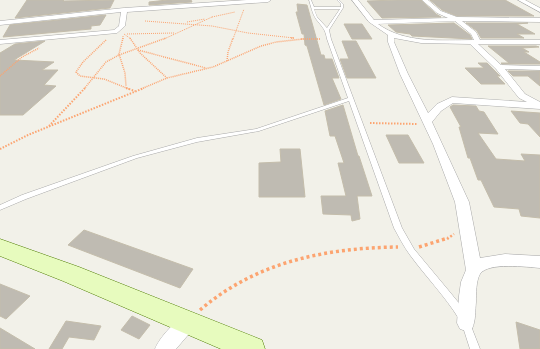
<svg xmlns="http://www.w3.org/2000/svg" width="540" height="349" font-family="Figtree,sans-serif">
<rect width="100%" height="100%" fill="#f2f1e9"/>
<!-- building -->
<path fill="#bfbbb2" stroke="#c4bdab" d="M27,0H64L63,1L114,0L110,8L15,18Z
M167,0H191L192,2L149,5V2Z
M397,0H421L436,14L441,17L382,18L367,1Z
M430,0H505L534,16H457L442,10Z
M297,4L307,5L321,55H324L325,59H332L339,78H332L341,99L324,105L307,46L305,45L304,34H302L296,12H298Z
M106,15L100,25L91,26V29L3,37L10,25Z
M454,23L470,35L472,39L412,36L410,34L396,32L388,25Z
M466,23H528L517,24L535,34H517L524,38H481L477,31Z
M344,24H362L372,39H352Z
M45,41L14,60L54,62L42,70H58L44,85L56,86L23,115H0V53L15,44Z
M342,41H356L376,78H347L340,59H349Z
M488,46H536L539,47L522,48L529,52H524L540,62V64H502L501,63H509Z
M478,63H487L500,76H497L505,84H481L465,68H484Z
M508,71H540V86L528,76H513Z
M343,105L358,156H359L372,196H357L360,219L352,221L351,215L323,214L321,196H346L338,163H344L335,136H330L325,111Z
M453,105L476,106L479,111L484,112L498,134L478,133L496,159L525,161L521,154L540,155V218L521,216L519,209L494,207L481,180H478L470,158H468L459,127H461L450,107Z
M511,111L540,113V137L528,124L520,123Z
M386,135H408L424,163H399Z
M280,149H300L305,197H259V163L281,162Z
M84,230L193,269L180,288L68,245Z
M0,284L30,296L6,319L0,316Z
M132,316L150,325L139,339L121,330Z
M66,321L101,326L94,340L69,337L62,349H49Z
M516,322L540,330V349H520Z
M0,328L35,349H0Z"/>
<g fill="none" stroke-linecap="round" stroke-linejoin="round">
<defs>
<path id="lane" d="M309,0H311L314,7H341V4L337,0H339L343,4V8L329,30L331,39L402,228L414,249L449,291L458,302L466,316L465,319L462,320L459,319C445,296 426,277 410,255C404,247 399,237 394,228L349,101L259,131L197,142L137,158L26,199L0,210V205L22,195L133,156L197,138L256,129L348,98L327,39C325,28 322,27 316,19C312,13 311,6 309,0ZM314,9H340L327,28L317,17Z
M466,320L469,321L480,349H470L462,324L463,321Z"/>
<path id="street" d="M247,0H271L268,2L127,12L125,26L117,33L0,44V40L114,30L119,26L121,12L0,25V21L124,8Z
M352,0H358L374,20L448,18L437,13L422,0H428L441,11L457,17L540,18V22L462,21L476,32L480,40H540V44H478L501,65L540,66V70L505,69L525,94L540,102V109L453,103L441,111L432,122L469,202L480,258L505,254L540,256V268C527,267 488,262 480,274C476,281 476,294 476,302C475,311 476,320 472,329L466,331L460,329L457,323L459,296L461,282L466,270L455,202L433,144L400,74L388,42V35L369,22ZM455,21L471,34L474,40C442,40 405,44 378,24ZM394,38L421,43L470,44L496,69L519,98L527,102L452,97L437,104L428,113L408,74L394,42Z
M518,0H525L540,8V12Z
M188,314L194,316L197,322L194,328L176,349H155C159,338 177,318 188,314Z"/>
<path id="secondary" d="M0,239L79,267L262,340L265,349H221L63,281L0,256Z"/>
</defs>
<!-- lane casing -->
<use href="#lane" stroke="#a9a9a9" stroke-width="1"/>
<!-- street casing -->
<use href="#street" stroke="#a9a9a9" stroke-width="1"/>
<!-- secondary casing -->
<use href="#secondary" stroke="#507e04" stroke-width="1"/>
<!-- path-far4 -->
<path stroke="#fca470" stroke-width="1" stroke-dasharray="1 1" stroke-linecap="butt" d="M212,17L235,12
M145,21L212,26L248,33L294,38
M187,22L205,19
M124,34L131,39
M127,34L174,33
M123,39V35
M164,39L212,17
M233,39L244,9"/>
<!-- path-far3 -->
<path stroke="#fca470" stroke-width="1.5" stroke-dasharray="1 1" stroke-linecap="butt" d="M123,38L119,54L125,73L126,86
M130,38L140,53L167,78
M291,38H294
M301,39H320
M106,40L83,62L76,72L80,76L104,79L129,89
M138,50L206,68
M227,61L228,52L233,38
M0,76L22,57L39,48
M84,89L106,62L119,55L166,38
M141,89L167,78L213,67L261,46L276,42L303,39"/>
<!-- path-far2 -->
<path stroke="#fca470" stroke-width="2" stroke-dasharray="1.5 1.5" stroke-linecap="butt" d="M126,88L135,91
M370,123L417,124
M49,126L85,88
M0,149L28,135L144,88"/>
<!-- path-far1 -->
<path stroke="#fca470" stroke-width="2.5" stroke-dasharray="2 2" stroke-linecap="butt" d="M447,239L454,234"/>
<!-- path -->
<path stroke="#fca470" stroke-width="3.5" stroke-dasharray="3 3" stroke-linecap="butt" d="M419,247L448,238
M200,310C256,262 325,248 398,247"/>
<!-- lane -->
<use href="#lane" fill="#fff" fill-rule="evenodd"/>
<!-- street -->
<use href="#street" fill="#fff" fill-rule="evenodd"/>
<!-- secondary -->
<use href="#secondary" fill="#e7fbbe" fill-rule="evenodd"/>
</g>
</svg>
